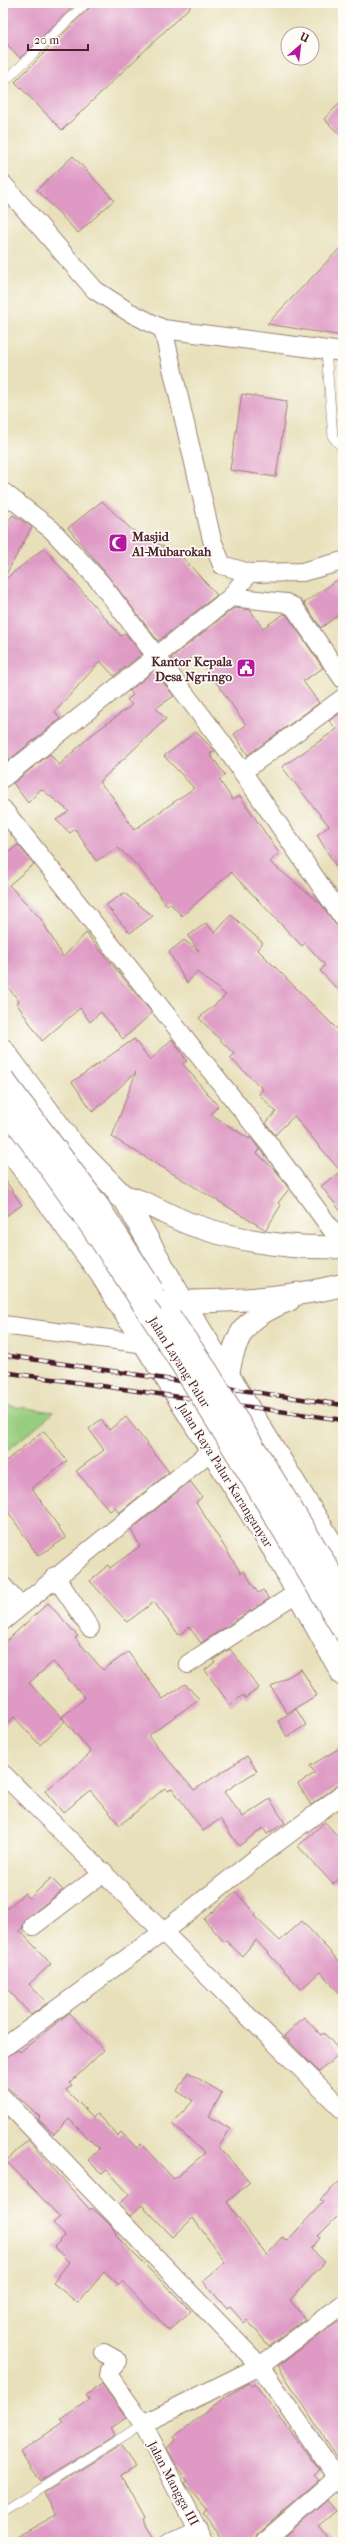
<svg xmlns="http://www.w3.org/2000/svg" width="346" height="2545" font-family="'IM FELL French Canon',serif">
<rect width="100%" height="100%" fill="#fdfcf7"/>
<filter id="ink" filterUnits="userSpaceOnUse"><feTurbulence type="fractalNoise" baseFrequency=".025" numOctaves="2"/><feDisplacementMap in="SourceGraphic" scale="8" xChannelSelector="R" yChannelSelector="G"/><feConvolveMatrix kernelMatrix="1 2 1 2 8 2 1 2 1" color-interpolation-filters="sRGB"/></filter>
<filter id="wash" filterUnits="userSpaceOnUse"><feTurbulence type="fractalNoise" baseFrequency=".012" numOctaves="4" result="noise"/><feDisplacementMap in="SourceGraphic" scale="16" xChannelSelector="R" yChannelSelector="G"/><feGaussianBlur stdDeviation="0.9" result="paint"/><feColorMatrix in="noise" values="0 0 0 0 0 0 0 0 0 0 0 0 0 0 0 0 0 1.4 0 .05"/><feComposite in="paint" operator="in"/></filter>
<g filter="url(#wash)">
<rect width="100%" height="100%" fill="#e8e0ba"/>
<!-- green -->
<path fill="#97cd7f" stroke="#707655" d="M3,1405L54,1412L3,1454Z"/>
<g id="blocks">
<!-- building -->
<path fill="#de99c4" d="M3,3H77L20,58L3,40Z
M92,3H194L62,130L15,82L90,7Z
M343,100V138L324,119Z
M73,156L114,200L78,233L37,190Z
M343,245V336L267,324Z
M242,394L287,401L276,477L230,470Z
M102,501L132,530L181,556L217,595L158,641L108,576L68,528Z
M13,515L32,527L3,580V527Z
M44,548L121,636L125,633L142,654L114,676L100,661L55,712L60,719L3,765V581Z
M343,576V611L321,628L304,603Z
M234,608L250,610L263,628L284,614L287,615L323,668L303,681L319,703L248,755L234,734L246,725L197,655L178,668L171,658Z
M154,671L174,696L156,708L166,719L99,782L112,796L134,830L194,788L164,756L196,732L215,751L210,754L225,775L219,780L233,800L240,796L279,853L270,862L322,905L335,924L343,928V995L320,971L325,965L305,943L302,946L231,872L182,916L170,903L167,906L138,866L118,848L96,861L75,829L70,833L56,820L69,811L41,789L28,803L13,783L50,754L59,765L90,736L132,705L127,700L133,695L129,691Z
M343,711V878L317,835L329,826L282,767L337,729L329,721Z
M18,845L34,864L9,885L41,919L63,957L86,933L152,1013L123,1039L101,1012L90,1022L80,1008L42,1041L17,1004L19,1001L3,981V856Z
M124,893L153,916L130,933L106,905Z
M231,915L263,943L257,949L343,1035V1214L321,1186L341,1172L294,1116L275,1135L266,1123L276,1112L259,1094L263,1089L230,1058L234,1054L199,1018L226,995L197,972L187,983L169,952L184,940L199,951L188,936L206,923L215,933Z
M134,1039L150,1060L172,1039L187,1061L183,1064L218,1106L211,1114L249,1139L250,1137L260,1150L257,1153L277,1172L289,1189L278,1203L281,1205L266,1230L112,1137L136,1072L93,1112L72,1082Z
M3,1177L22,1205L3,1218Z
M126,1417L169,1472L119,1513L115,1507L110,1511L76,1471L104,1450L89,1429L101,1419L109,1430Z
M44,1431L67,1461L32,1488L66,1538L38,1556L9,1513L3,1517V1463Z
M190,1481L202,1497L196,1502L241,1573L244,1571L258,1593L263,1590L269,1599L201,1643L189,1627L179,1635L154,1602L127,1622L90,1581L108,1565L110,1568L140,1546L131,1530Z
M48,1603L78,1636L75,1638L103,1670L128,1652L163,1699L185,1684L199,1699L148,1736L194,1790L247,1756L257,1771L224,1792L243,1817L270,1799L285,1823L267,1834L263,1828L239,1846L220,1819L203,1831L172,1788L168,1791L165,1788L120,1825L90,1790L63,1813L45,1791L90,1754V1751L62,1717L85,1698L53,1662L29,1683L65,1721L40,1745L14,1717L3,1726V1644Z
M230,1649L259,1688L245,1698L243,1695L230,1705L205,1670L215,1662L213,1660Z
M301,1669L317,1695L287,1713L271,1687Z
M296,1709L306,1725L287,1737L278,1721Z
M343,1746V1784L337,1786L311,1805L298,1784L315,1773L310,1766Z
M325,1822L343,1842V1875L333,1884L298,1846Z
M51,1878L63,1890L27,1918L20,1931L51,1964L29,1984L47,2003L31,2015L3,1984V1912L25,1893L30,1898Z
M236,1892L256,1915L254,1916L280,1941L302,1921L343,1966V1997L320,1972L301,1989L256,1940L242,1956L226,1941L224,1942L204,1919Z
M69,2013L104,2050L70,2083L72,2085L66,2090L93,2117L97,2114L118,2136L121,2132L137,2148L141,2144L174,2179L205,2153L172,2124L193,2101L177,2091L188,2072L222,2093L209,2116L230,2129L219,2147L250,2182L227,2202L266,2255L282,2237L287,2241L323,2202L320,2200L343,2178V2211L318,2236L320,2238L311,2249L325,2262L290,2300L305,2319L269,2346L247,2320L244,2323L230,2307L227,2309L203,2281L225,2262L193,2218L173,2237L142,2205L130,2216L119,2204L129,2194L107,2170L102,2174L88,2160L99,2149L69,2119L54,2134L38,2119L40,2117L3,2083V2058L18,2050L20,2052Z
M304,2017L321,2035L324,2033L341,2052L319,2072L284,2036Z
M28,2140L90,2210L92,2208L103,2218L115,2230L117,2233L115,2235L191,2311L169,2330L122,2281L119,2285L106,2273L104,2272L78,2303L53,2283L69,2262L54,2247L65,2236L53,2223L60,2217L6,2161Z
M343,2320V2466L278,2366L336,2322Z
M249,2383L252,2386L255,2384L320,2471L314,2475L319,2480L257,2534L254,2542H224L203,2513L207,2510L187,2486L185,2483L188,2481L177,2467L167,2448L176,2440L174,2437L221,2400Z
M102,2384L126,2418L111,2428L115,2435L41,2481L20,2452L64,2422L61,2419L90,2399L86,2395Z
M121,2445L135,2468L121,2476L145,2519L143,2520L157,2542H7L56,2515L44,2493Z
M327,2500L336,2511L318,2526L333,2542H280Z"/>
</g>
</g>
<g filter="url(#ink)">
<use href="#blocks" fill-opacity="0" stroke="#998072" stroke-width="1"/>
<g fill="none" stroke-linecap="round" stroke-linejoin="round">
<defs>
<path id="service" d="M3,83L86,3
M326,350L333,437L343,449
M3,2512L143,2424"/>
<path id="minor" d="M3,184L95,290L129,312L163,329L343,352
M163,329L212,540L222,565L249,573L302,572L343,561
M3,492L51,529L100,582L223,744L343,918
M231,597L286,603L294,607L343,679
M242,772L343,698
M3,778L231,597L249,573
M3,809L269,1144L343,1245
M3,1325L146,1344
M55,1576L90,1628
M3,1586L20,1606
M3,1621L212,1450
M188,1664L298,1592
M3,1774L163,1932L3,2048
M343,1794L259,1856L163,1932L343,2110
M33,1926L104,1872
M3,2098L260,2366L343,2486
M104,2353L118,2361L110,2370L109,2376L143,2424L204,2542
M143,2424L260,2366L343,2304
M170,2542L198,2529
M264,2542L337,2478"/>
<path id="primary" d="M104,1279L274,1550L343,1675
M183,1302L343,1562"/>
<path id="trunk" d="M3,1050L73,1145L123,1196L183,1302
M3,1141L104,1278L124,1293L145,1302C213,1302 277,1301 343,1285
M119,1196C140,1197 171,1218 193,1225C242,1242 291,1249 343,1247
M228,1375C235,1332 247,1316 289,1300"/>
</defs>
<!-- service casing -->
<use href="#service" stroke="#998072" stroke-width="10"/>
<!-- minor casing -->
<use href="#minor" stroke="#998072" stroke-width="20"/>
<!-- primary casing -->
<use href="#primary" stroke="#998072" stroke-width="24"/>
<!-- trunk casing -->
<use href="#trunk" stroke="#998072" stroke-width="24"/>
<!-- service -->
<use href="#service" stroke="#fff" stroke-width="9"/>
<!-- minor -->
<use href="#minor" stroke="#fff" stroke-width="18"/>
<!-- primary -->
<use href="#primary" stroke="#fff" stroke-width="22"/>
<!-- trunk -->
<use href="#trunk" stroke="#fff" stroke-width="22"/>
<defs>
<path id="rail" d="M3,1355L343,1405
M3,1372L343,1420"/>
</defs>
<!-- rail casing -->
<use href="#rail" stroke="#4a1f2b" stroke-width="4.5"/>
<!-- rail -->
<use href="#rail" stroke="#fdfcf7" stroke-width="3" stroke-dasharray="9" stroke-linecap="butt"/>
<defs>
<path id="primary-bridge" d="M3,1079L98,1206L152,1290
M3,1105C131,1270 235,1451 343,1629
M170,1317L207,1371L343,1593"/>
</defs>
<!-- primary-bridge casing -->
<use href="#primary-bridge" stroke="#998072" stroke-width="24" stroke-linecap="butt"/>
<!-- primary-bridge -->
<use href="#primary-bridge" stroke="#fff" stroke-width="22"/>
</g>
</g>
<!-- icons -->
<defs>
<symbol id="mosque-square" viewBox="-11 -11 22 22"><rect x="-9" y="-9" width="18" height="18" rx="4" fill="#b5179e" stroke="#fdfcf7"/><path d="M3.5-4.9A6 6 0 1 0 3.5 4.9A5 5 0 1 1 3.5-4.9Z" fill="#fff"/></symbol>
<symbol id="civic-square" viewBox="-11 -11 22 22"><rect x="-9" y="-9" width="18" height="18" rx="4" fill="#b5179e" stroke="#fdfcf7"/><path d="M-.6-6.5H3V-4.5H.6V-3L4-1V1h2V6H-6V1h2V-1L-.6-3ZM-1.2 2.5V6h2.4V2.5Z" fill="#fff"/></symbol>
</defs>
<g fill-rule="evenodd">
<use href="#mosque-square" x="107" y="532" width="22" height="22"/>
<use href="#civic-square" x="235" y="657" width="22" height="22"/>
</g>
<g text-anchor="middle" stroke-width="3.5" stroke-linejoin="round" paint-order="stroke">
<!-- poi labels -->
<g font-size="13" font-weight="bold" fill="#4a1f2b" stroke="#fdfcf7" text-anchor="start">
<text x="132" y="541">Masjid<tspan x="132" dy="15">Al-Mubarokah</tspan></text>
<text x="232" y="666" text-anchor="end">Kantor Kepala<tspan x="232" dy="15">Desa Ngringo</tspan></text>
</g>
<!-- street labels -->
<g font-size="13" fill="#4a1f2b" stroke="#fdfcf7">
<text transform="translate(180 1362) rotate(58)" y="5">Jalan Layang Palur</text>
<text transform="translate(226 1475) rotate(58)" y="5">Jalan Raya Palur Karanganyar</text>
<text transform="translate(174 2483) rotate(62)" y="5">Jalan Mangga III</text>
</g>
</g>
<!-- margin -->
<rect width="346" height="2545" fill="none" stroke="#fdfcf7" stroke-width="16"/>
<!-- north arrow -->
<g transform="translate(300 46) rotate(28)"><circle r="19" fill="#fdfcf7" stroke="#b5a4a5"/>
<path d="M0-3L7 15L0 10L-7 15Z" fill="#b5179e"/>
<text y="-6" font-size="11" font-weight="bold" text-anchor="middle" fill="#4a1f2b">U</text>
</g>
<!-- scale -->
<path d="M28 44v6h60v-6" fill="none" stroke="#4a1f2b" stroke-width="2"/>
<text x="34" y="44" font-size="12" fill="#4a1f2b" stroke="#fdfcf7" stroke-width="3" paint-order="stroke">20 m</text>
</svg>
